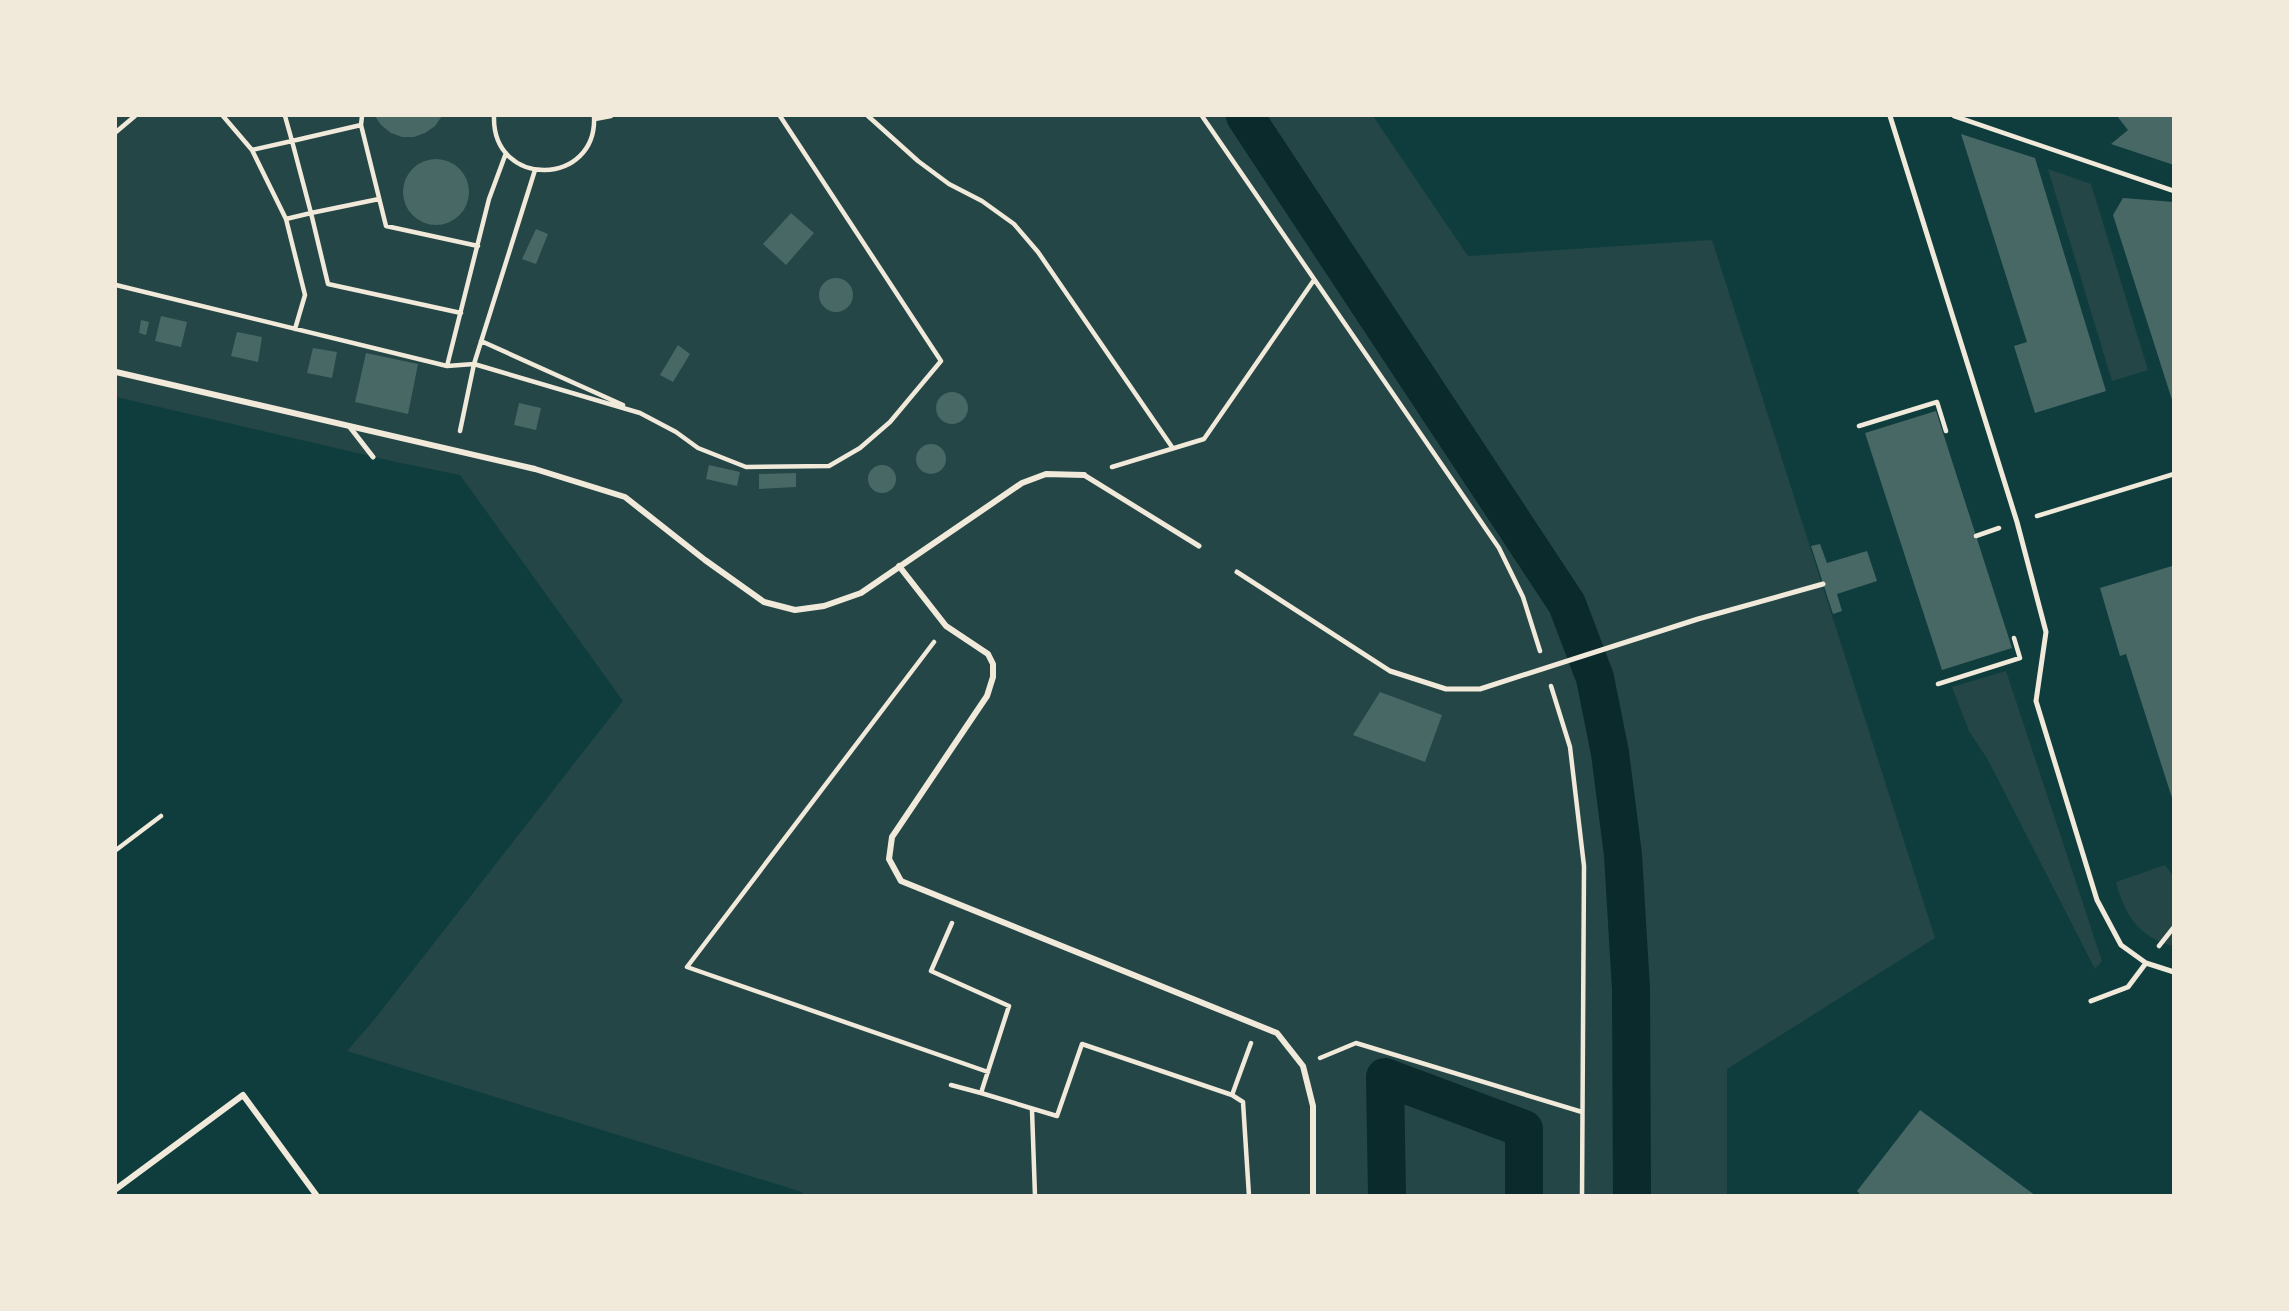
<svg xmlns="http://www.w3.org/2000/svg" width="2289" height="1311" font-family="Signika,sans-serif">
<rect width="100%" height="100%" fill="#0f3d3e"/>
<!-- green -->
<path fill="#244646" d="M116,116H1373L1468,256L1712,240L1935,938L1727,1069V1195H802V1192L347,1051L374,1020L623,701L460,475L396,462L116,397Z
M2048,169L2091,184L2148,370L2112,381Z
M2006,671L2102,961L2095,969L1988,760L1969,731L1952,687Z
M2165,865L2173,876V946C2139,937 2125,916 2116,882Z"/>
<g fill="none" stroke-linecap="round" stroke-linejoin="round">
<!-- canal -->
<path stroke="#0a2a2b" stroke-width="38" d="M1245,116L1567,604L1595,678L1610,753L1623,855L1631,989L1632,1196
M1387,1196L1385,1077L1524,1129V1196"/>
</g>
<!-- building -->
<path fill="#486865" d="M375,116H442L435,126L425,133L414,137H402L391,133L381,125Z
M2117,116H2174V165L2111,144L2128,130Z
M1961,134L2035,158L2106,391L2035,413L2014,346L2027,342Z
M403 192a33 33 0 1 1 66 0a33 33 0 1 1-66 0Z
M2123,198L2174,202V406L2113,215Z
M791,213L814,233L786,265L763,244Z
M536,229L548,234L536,264L522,259Z
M819 295a17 17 0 1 1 34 0a17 17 0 1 1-34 0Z
M161,316L187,322L181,347L155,341Z
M141,320L149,322L146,335L139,333Z
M237,332L262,337L258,362L231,356Z
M678,345L690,354L673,382L660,375Z
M313,348L337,352L332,378L307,373Z
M366,353L418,364L408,414L355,402Z
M936 408a16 16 0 1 1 32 0a16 16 0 1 1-32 0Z
M519,403L541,408L536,430L514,425Z
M1936,411L2012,648L1942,670L1865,433Z
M916 459a15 15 0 1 1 30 0a15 15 0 1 1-30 0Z
M868 479a14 14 0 1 1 28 0a14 14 0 1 1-28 0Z
M709,465L740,472L737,486L706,479Z
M796,473V487L759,489V474Z
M1820,544L1827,563L1867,551L1877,581L1837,594L1842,611L1833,614L1811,546Z
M2172,566L2174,573L2173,801L2126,654L2120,656L2100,588Z
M1380,692L1442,715L1425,762L1353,735Z
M1920,1110L2036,1196H1862L1857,1191Z"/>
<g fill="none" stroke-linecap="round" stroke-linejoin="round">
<!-- path -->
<path stroke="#f1e9da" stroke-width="4.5" d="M223,116L252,150L286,219L305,295L295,329
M362,116L361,125L386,226L478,246
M494,116C492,189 598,187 594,116
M868,116L918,161L949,184L982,201L1014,224L1038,252L1172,447
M1202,116L1499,548L1523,597L1540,651
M1954,116L2174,191
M595,119L611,116
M361,125L292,141L311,213L379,199
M116,132L135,116
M252,150L292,141L285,116
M535,170L474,364L640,413L676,432L698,448L746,467L829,466L860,448L890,422L941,361L780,116
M286,219L311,213L328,284L461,313
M116,285L447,366
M481,341L623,405
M1859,426L1937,402L1946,431
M460,431L474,364L447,366L489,199L506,153
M1112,467L1204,439L1314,280
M2037,516L2174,474
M1976,536L1999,528
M934,642L687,967L988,1072
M1938,684L2020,658L2014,638
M1551,686L1570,747L1584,866L1582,1196
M116,850L161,816
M952,923L931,971L1009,1006L981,1093L1057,1116L1082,1044L1232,1095L1243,1102L1249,1196
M2159,946L2174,927
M1320,1058L1356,1043L1582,1112
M951,1085L981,1093
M1232,1095L1251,1043
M1032,1110L1035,1196"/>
<!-- service -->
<path stroke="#f1e9da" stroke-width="5" d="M1890,116L2017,522L2046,632L2036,701L2097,900L2121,945L2146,963L2174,972
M349,426L373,457
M1084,475L1199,546
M1237,572L1390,671L1446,689H1480L1698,619L1823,584
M2091,1001L2128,987L2146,963"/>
<!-- pedestrian -->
<path stroke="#f1e9da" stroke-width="6" d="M116,372L535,469L625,497L705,560L764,602L795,610L824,606L861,593L1022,483L1046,474L1084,475
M899,566L946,626L988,654L993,664V677L987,696L892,837L889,859L901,881L1277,1033L1303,1066L1313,1106V1196
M116,1189L243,1095L317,1196"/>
</g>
<!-- border -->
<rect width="2289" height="1311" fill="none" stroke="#f1e9da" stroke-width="234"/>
</svg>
